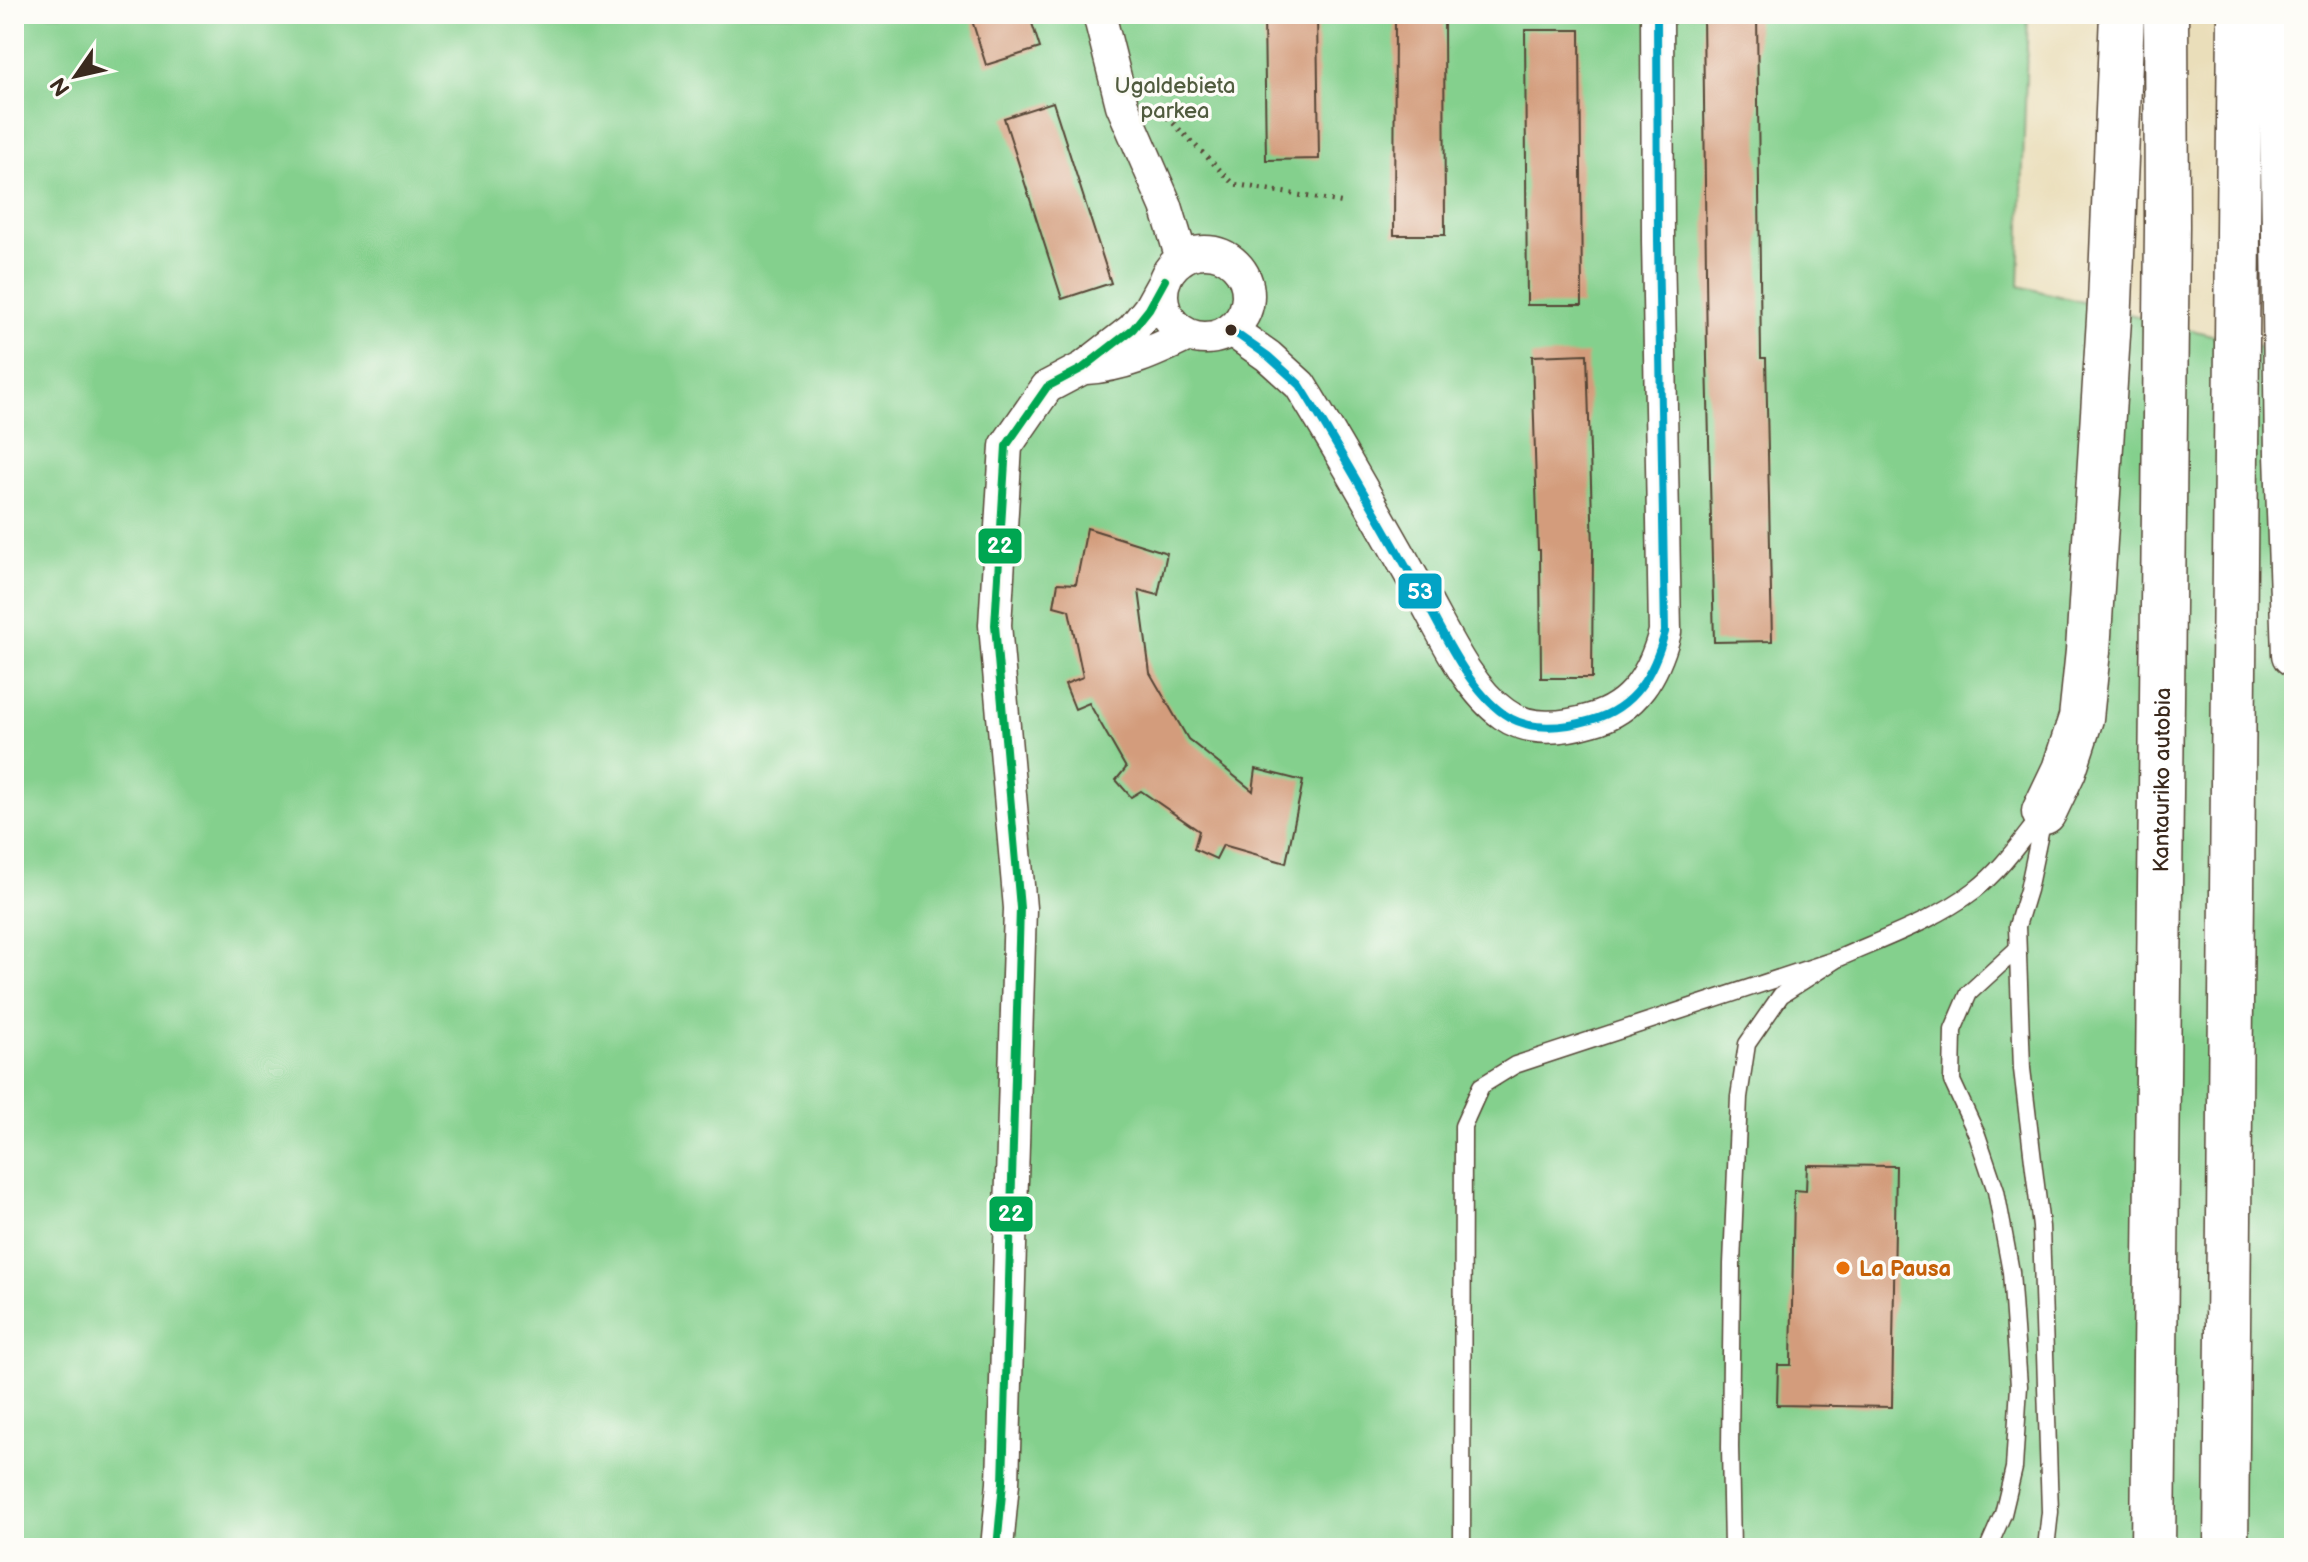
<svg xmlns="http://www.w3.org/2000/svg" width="2308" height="1562" font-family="'Balsamiq Sans',sans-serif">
<rect width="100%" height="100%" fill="#fdfcf7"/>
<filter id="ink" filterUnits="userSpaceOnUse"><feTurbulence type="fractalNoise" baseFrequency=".0125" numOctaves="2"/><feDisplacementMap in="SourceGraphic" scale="16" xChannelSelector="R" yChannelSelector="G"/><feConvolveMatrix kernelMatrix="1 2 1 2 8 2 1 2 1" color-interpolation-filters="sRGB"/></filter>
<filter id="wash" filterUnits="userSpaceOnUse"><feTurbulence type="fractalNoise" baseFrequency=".006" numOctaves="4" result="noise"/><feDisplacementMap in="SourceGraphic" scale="32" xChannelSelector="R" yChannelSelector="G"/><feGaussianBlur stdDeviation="1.8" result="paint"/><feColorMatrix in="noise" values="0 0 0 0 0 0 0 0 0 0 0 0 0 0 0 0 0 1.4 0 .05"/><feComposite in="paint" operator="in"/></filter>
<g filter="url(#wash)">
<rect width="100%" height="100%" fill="#eadeba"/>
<!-- green -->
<path fill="#84d08d" stroke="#607d56" stroke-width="2" d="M14,14H2028L2019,286L2294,356V1548H14Z"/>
<g id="blocks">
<!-- building -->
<path fill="#d39c7c" d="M970,14H1029L1040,48L986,65Z
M1264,14H1317L1319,159L1266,160Z
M1395,14H1444L1445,235H1394Z
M1703,14H1757L1761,358H1766L1772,641L1714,642L1707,359Z
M1525,30H1580L1582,305H1527Z
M1053,102L1111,283L1062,299L1004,118Z
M1587,354L1593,549L1592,678H1541L1540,550H1538L1532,356Z
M1087,528L1167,553L1158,595L1139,590L1150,673L1188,739L1253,791L1256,769L1303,781L1286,863L1223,845L1216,859L1194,849L1199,831L1141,791L1131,797L1116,780L1126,768L1089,703L1075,709L1065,684L1083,677L1069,610L1054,606L1058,583L1076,584Z
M1807,1165L1896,1166L1892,1407L1777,1405L1778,1365H1791L1794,1190L1806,1191Z"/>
</g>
</g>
<g filter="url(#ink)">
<use href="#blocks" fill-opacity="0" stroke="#554535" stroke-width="2"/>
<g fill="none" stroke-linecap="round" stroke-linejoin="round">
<defs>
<path id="service" d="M2044,814L2028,890L2017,926L2022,1069L2041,1227L2050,1512L2046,1548
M1837,959C1884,938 1934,921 1975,890C2002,869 2020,842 2041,816
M1462,1548L1463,1126L1481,1086L1515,1065L1837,959L1781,995L1747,1044L1739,1097L1732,1264L1730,1447L1732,1548
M1988,1548L2003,1514L2014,1468L2019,1386L2011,1272L1996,1191L1977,1135L1952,1081L1953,1030L1969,993L2017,949"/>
<path id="minor" d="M1099,14L1122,105L1166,206L1182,259
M1162 295a43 43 0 1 1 86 0a43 43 0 1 1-86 0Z
M1231,330L1268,356L1300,385C1343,454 1382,524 1422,595C1443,632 1468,689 1504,714C1529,732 1564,728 1591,720C1635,708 1654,673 1665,632L1658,241L1657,14
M1086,368C1123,366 1155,351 1188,335
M997,1548L1003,1483L1020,908L995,625L1006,446L1047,387L1083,368L1133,329L1149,309L1165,280"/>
<g id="motorway">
<path d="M2281,14L2287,455L2294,654"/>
<path d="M2044,812L2064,770L2081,718L2088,651L2110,303L2122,14"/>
<path id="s1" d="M2153,1548L2167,226L2166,14"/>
<path d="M2226,1548L2240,14"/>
</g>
</defs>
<!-- service casing -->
<use href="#service" stroke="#554535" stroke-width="19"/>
<!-- minor casing -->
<use href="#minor" stroke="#554535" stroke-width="35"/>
<!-- motorway casing -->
<use href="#motorway" stroke="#554535" stroke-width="47"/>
<!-- path -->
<path stroke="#554535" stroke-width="5" stroke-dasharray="2 6" stroke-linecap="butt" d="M1162,112L1234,184L1345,203"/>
<!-- service -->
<use href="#service" stroke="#fff" stroke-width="16"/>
<!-- minor -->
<use href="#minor" stroke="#fff" stroke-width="32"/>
<!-- motorway -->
<use href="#motorway" stroke="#fff" stroke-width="44"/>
<defs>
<path id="bus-1" d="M1231,330L1268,356L1300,385C1343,454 1382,524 1422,595C1443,632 1468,689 1504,714C1529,732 1564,728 1591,720C1635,708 1654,673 1665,632L1658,241L1657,14"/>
<path id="bus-2" d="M997,1548L1003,1483L1020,908L995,625L1006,446L1047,387L1083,368L1133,329L1149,309L1165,280"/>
</defs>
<!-- bus-1 casing -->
<use href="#bus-1" stroke="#fdfcf7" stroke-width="14"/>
<!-- bus-2 casing -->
<use href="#bus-2" stroke="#fdfcf7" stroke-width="14"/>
<!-- bus-1 -->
<use href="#bus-1" stroke="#03a3c5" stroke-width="8"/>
<!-- bus-2 -->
<use href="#bus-2" stroke="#00a651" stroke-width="8"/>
</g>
</g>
<!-- markers -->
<circle fill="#3b2a1e" stroke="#fdfcf7" stroke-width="3" cx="1231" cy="330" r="7"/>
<circle fill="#e8710a" stroke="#fdfcf7" stroke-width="3" cx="1843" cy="1268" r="8"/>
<g text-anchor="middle" stroke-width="7" stroke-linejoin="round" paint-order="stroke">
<!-- park labels -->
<g font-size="22" fill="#515c3f" stroke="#fdfcf7">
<text x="1175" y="93">Ugaldebieta<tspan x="1175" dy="25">parkea</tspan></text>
</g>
<!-- street labels -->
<g font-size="22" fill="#3b2a1e" stroke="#fdfcf7">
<text dy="8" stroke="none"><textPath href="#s1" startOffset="768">Kantauriko autobia</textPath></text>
</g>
<!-- food labels -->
<g font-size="22" font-weight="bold" fill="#c56008" stroke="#fdfcf7" text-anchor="start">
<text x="1859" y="1276">La Pausa</text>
</g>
</g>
<g stroke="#fdfcf7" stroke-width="3">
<rect x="977" y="527" width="46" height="38" rx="8" fill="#00a651"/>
<rect x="1397" y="572" width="46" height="38" rx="8" fill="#03a3c5"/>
<rect x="988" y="1195" width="46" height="38" rx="8" fill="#00a651"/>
</g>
<g font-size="22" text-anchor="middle" font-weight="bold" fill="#fff">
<text x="1000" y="553">22</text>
<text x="1420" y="599">53</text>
<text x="1011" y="1221">22</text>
</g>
<!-- margin -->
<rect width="2308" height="1562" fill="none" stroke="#fdfcf7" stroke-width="48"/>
<!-- north arrow -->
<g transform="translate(76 76) rotate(236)" stroke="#fdfcf7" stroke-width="6" paint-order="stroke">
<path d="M0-6L14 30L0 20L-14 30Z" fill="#3b2a1e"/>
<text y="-12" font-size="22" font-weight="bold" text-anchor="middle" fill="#3b2a1e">N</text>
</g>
</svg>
